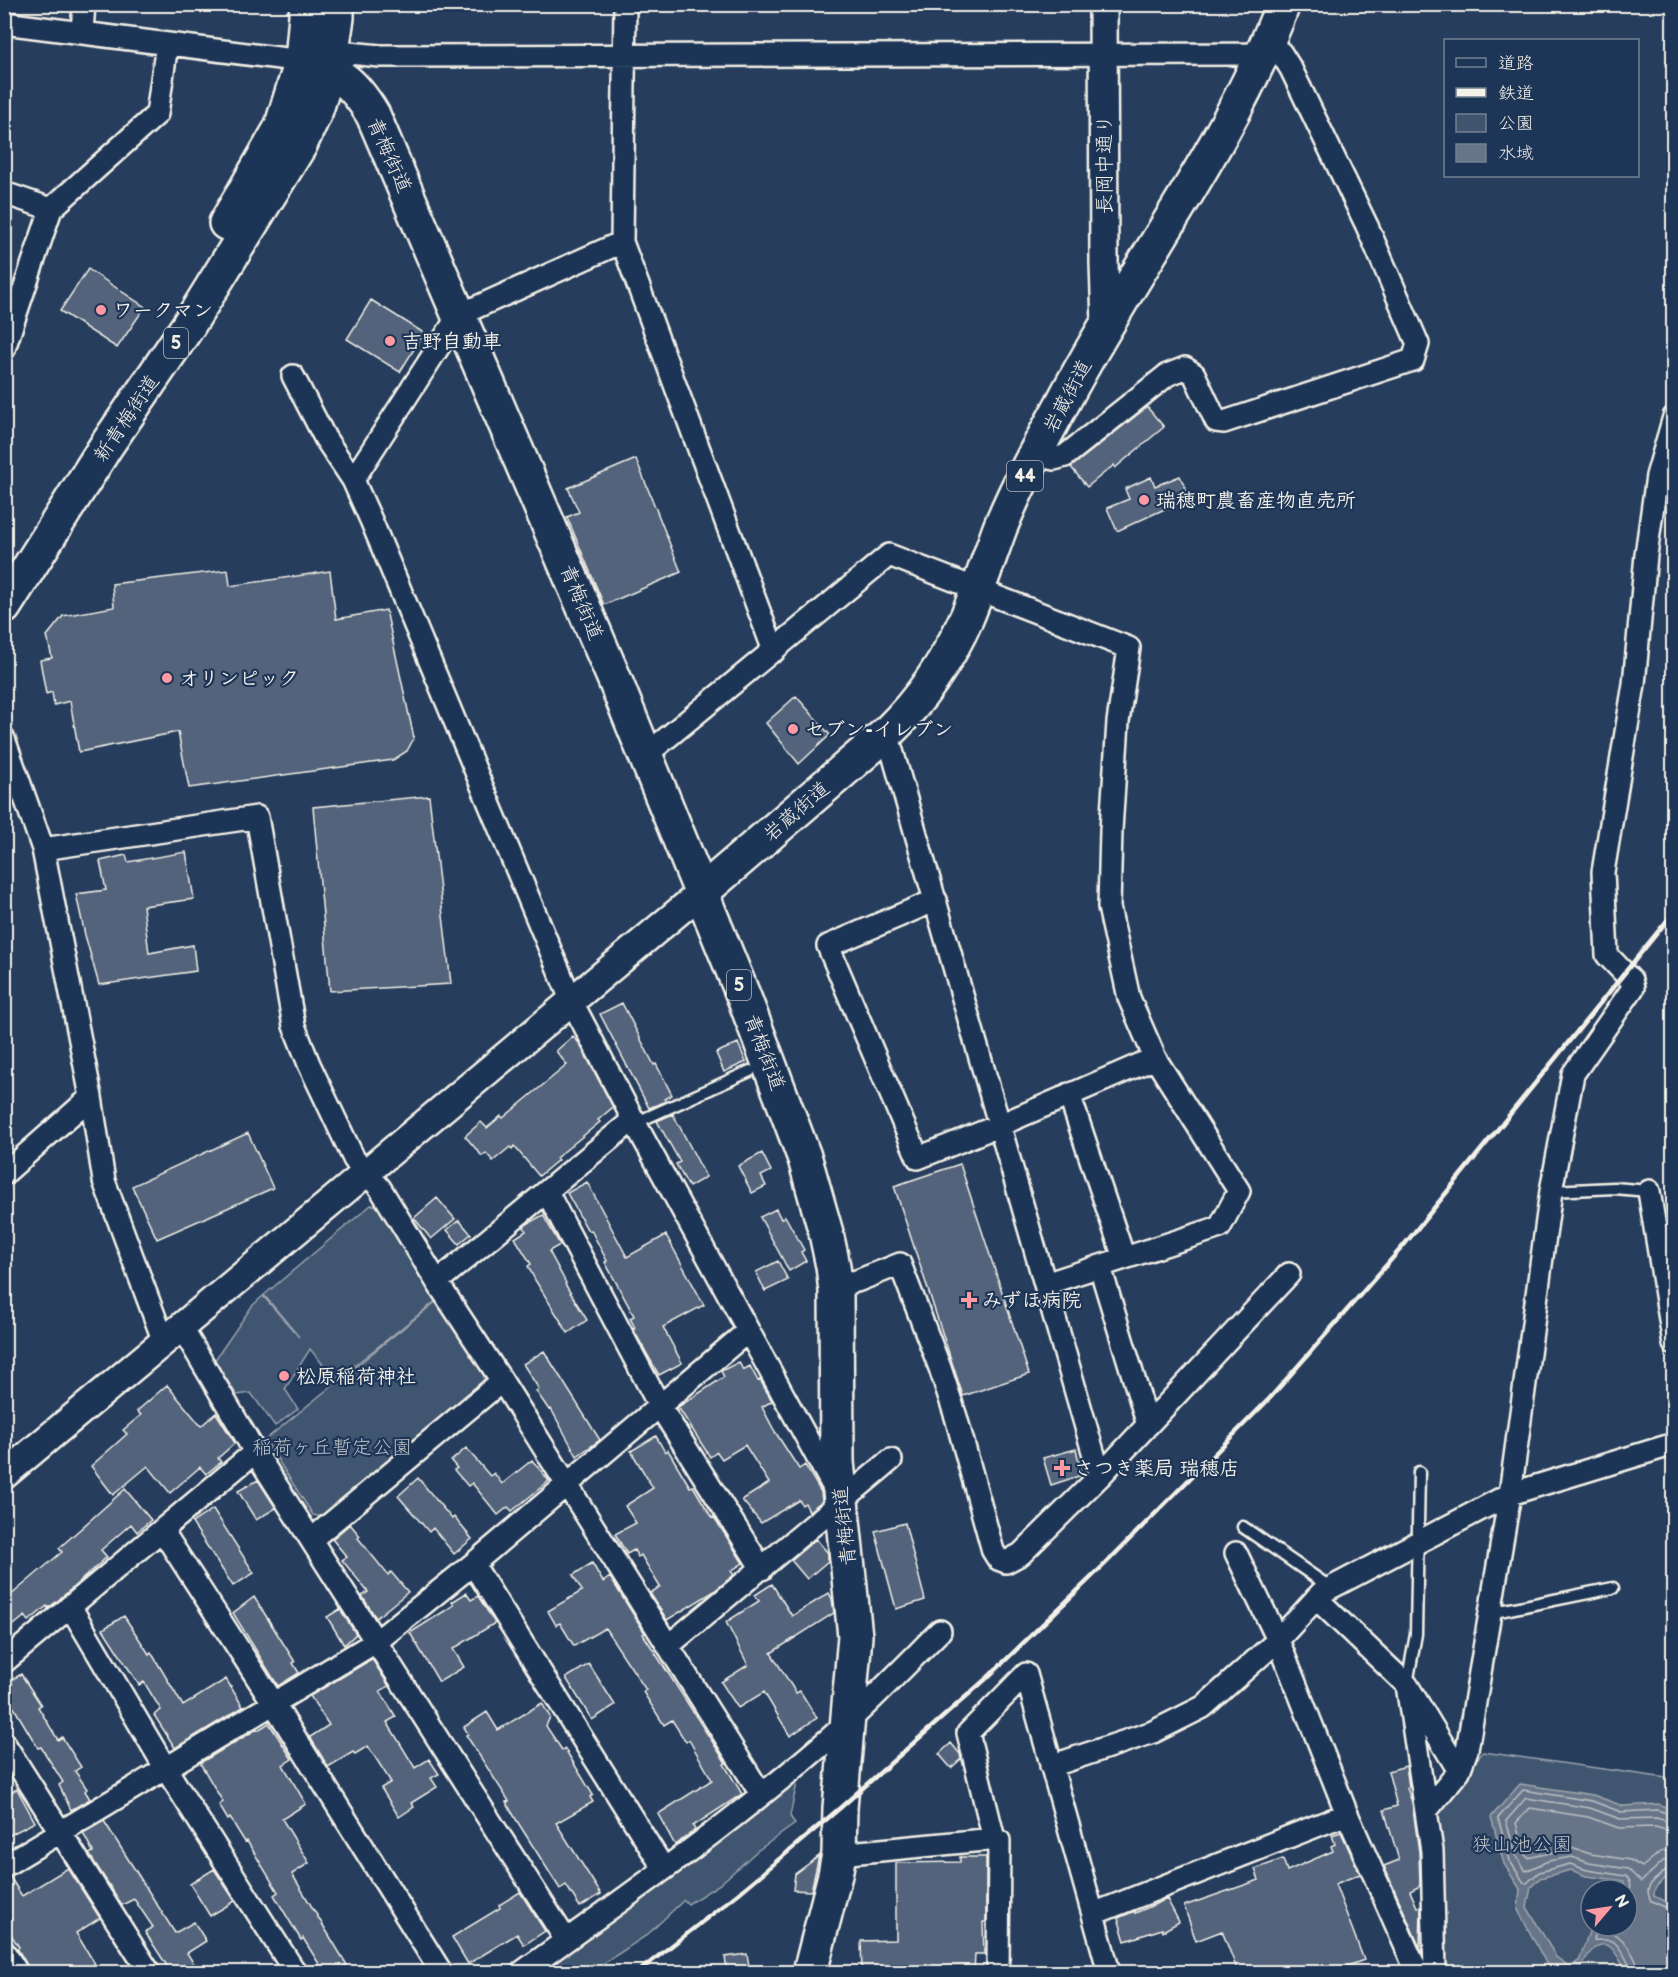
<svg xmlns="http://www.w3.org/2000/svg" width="1678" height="1977" font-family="'Balsamiq Sans','Klee One',sans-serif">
<rect width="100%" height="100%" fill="#263d5d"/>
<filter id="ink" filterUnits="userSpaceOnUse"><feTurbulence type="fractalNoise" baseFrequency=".0167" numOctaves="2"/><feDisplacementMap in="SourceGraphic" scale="12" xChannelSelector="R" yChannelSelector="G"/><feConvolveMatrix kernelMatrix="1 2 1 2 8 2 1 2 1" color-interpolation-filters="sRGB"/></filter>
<g filter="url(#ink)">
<!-- green -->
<path fill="#40546f" stroke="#9aa2ac" stroke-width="1.5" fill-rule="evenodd" d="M371,1205L380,1206L438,1299L336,1380L310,1349L285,1389L298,1409L275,1426L251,1393L237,1395L214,1361L252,1306L263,1296L299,1337L264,1295Z
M438,1300L484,1374L483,1385L323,1517L313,1515L265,1440Z
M1483,1752L1673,1779V1972H1447L1443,1960L1438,1807ZM1591,1890H1627V1926H1591Z
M798,1778L790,1816L795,1824L757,1851L720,1884L688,1904L684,1900L647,1935L591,1972H557L550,1963Z"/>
<!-- water -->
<path fill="#677588" stroke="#9fa7ae" stroke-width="1.5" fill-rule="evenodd" d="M667,4H821V7H667Z
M1520,1784L1593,1795L1623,1806L1658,1804L1673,1810C1674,1825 1677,1853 1673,1867C1670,1881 1653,1881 1654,1896L1673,1906V1972H1627C1622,1965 1617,1952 1610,1947C1595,1937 1583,1963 1579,1972H1548L1547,1965L1518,1910L1520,1889L1504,1864L1491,1817ZM1571,1870L1586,1876L1624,1881L1625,1890H1627V1926H1591L1579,1961L1569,1966L1556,1957L1527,1907L1531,1887L1540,1878Z"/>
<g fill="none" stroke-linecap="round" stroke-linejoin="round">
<!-- shore -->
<path stroke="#bcbfc2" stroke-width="1.5" d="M1674,1823L1656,1818L1620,1819L1590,1808L1526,1798L1506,1821L1517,1858L1526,1871L1548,1861L1572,1857L1589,1863L1628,1869L1641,1882L1663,1861L1674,1858
M1674,1832L1655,1827L1619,1828L1588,1817L1530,1808L1516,1823L1525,1855L1528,1858L1571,1848L1591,1854L1630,1860L1642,1867L1660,1852L1674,1849
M1674,1866L1668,1867C1659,1879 1641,1884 1651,1901L1674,1911
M1627,1895C1632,1890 1632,1881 1626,1876L1587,1870L1570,1864L1539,1872L1527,1883H1524L1510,1861L1498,1818L1523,1790L1592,1801L1621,1812L1657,1810L1674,1815
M1597,1926L1594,1940C1600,1941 1608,1938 1614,1942C1621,1948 1630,1964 1631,1972
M1605,1926V1932C1610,1933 1616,1934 1619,1937C1628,1944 1638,1962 1639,1972"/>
</g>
<!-- building -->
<path fill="#52647b" stroke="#f4f1e8" stroke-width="1.5" d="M88,269L145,307L117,348L60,311Z
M371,300L424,333L400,372L347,339Z
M1147,407L1164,427L1115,468L1114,465L1087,487L1071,467Z
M636,459L681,572L604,605L567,517L579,512L568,488Z
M1180,476L1191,500L1169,509V507L1117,531L1107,508L1129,499L1125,489L1151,477L1155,486Z
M228,570L230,586L330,571L336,619L386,610L414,738L407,751L393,760L189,788L178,732L79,752L70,701L54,705L52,692L46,694L40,660L52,658L47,636L63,616L114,607L112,584Z
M796,696L830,735L799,764L766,723Z
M429,796L451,984L330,991L313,807Z
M186,852L194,899L143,906L149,953L193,945L196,971L99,985L85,935L76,894L106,890L100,861L126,855L128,862Z
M622,1003L654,1065L656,1064L672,1095L664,1099L666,1101L649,1108L600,1014Z
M573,1036L579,1043L613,1107L598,1120L600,1122L556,1158L558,1160L539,1176L514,1146L512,1149L510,1147L493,1161L486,1153L482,1156L465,1136L481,1122L487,1128L501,1116L503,1118L567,1065L556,1051Z
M738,1043L746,1062L724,1072L716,1053Z
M673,1114L706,1177L689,1187L676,1164L680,1162L657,1121Z
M248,1133L273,1188L157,1239L132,1186Z
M762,1153L771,1171L761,1176L766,1186L752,1193L738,1166Z
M960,1164L1029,1374L963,1396L894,1186Z
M587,1182L627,1257L666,1235L704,1305L663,1327L682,1363L659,1375L633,1329L635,1328L630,1318L634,1316L605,1262L607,1261L591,1230L589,1231L587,1229L567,1193Z
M437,1198L455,1219L431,1239L414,1218Z
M776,1209L781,1219L785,1216L804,1250L801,1252L806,1261L789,1271L760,1217Z
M543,1215L560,1245L549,1251L566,1283L565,1284L587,1320L568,1333L535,1280L528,1266L531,1264L515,1238L526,1231L524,1227L527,1224Z
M459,1220L471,1234L459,1244L447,1230Z
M778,1261L788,1280L765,1291L756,1272Z
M544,1351L600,1440L577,1456L551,1409L549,1410L536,1391L539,1389L523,1364Z
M739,1362L743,1370L750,1366L758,1381L760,1380L772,1401L762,1407L774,1430L799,1469L805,1465L821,1492L822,1501L809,1511L805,1503L802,1505L799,1500L761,1523L742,1500L769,1483L745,1445L722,1459L717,1452L710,1457L678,1407L724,1377L721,1371Z
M167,1385L201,1426L216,1413L235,1443L218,1458L221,1462L206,1474L200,1467L170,1493L148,1466L113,1495L91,1466L127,1434L123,1430L141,1415L137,1411Z
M656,1436L665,1452L668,1450L690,1487L693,1486L712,1518L714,1517L743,1563L731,1571L734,1575L713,1592L667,1620L650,1593L660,1587L641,1555L638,1557L634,1550L627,1554L615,1534L636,1523L625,1506L653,1488L631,1451Z
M466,1448L490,1476L494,1473L502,1484L532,1460L549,1481L512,1511L508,1507L498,1515L472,1483L468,1486L454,1470L457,1468L451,1461Z
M1076,1449L1082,1475L1051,1485L1043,1458Z
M418,1478L452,1519L454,1517L472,1539L454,1554L433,1528L429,1532L398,1496Z
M258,1480L276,1508L256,1520L238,1491Z
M125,1489L151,1520L137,1532L131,1524L101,1550L107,1557L60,1599L48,1608L47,1606L29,1621L25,1616L4,1633V1601L62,1552L59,1548Z
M213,1509L254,1573L233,1586L192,1523Z
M905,1523L925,1600L896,1609L875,1531Z
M350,1524L360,1536L358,1538L388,1575L391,1572L408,1592L376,1618L362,1596L368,1592L342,1560L347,1557L332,1539Z
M816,1539L828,1553V1561L807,1579L791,1560Z
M592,1563L603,1582L610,1577L645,1633L643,1634L726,1763L724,1764L742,1794L693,1826L695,1830L675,1845L658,1814L712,1780L689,1740L686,1742L672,1720L664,1725L643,1692L646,1690L605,1628L574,1646L560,1623L556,1625L548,1611L582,1591L573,1575Z
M772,1584L792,1616L829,1593L832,1599L834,1613L771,1653L796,1693L800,1691L817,1718L790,1736L764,1692L738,1708L721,1682L748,1665L726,1622L759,1601L755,1595Z
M466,1593L471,1600L478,1596L495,1623L453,1649L464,1667L439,1682L410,1633L454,1605L452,1602Z
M254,1597L295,1662L293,1663L299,1673L278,1686L233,1613Z
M340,1609L356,1634L344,1645L327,1617Z
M124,1616L149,1654L151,1652L183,1706L226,1679L243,1707L175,1748L154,1715L161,1710L144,1682L139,1685L103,1629Z
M372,1659L389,1686L380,1691L396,1717L387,1722L415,1768L429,1759L439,1774L431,1778L437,1787L411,1803L414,1807L399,1817L381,1788L391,1782L368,1746L355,1754L353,1752L328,1767L310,1737L329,1725L310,1696Z
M589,1664L615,1705L592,1720L566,1678Z
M21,1674L41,1705L38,1707L58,1740L62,1737L81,1767L75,1771L87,1789L85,1791L90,1799L71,1810L59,1785L63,1782L41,1747L38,1748L4,1691V1685Z
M542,1703L550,1717L546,1726L562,1750L565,1749L593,1795L590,1797L593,1802L556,1823L601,1894L580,1907L566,1885L560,1889L517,1821L506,1802L509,1801L466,1735L468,1734L464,1727L487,1712L498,1730Z
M269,1723L292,1759L283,1765L306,1804L282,1819L309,1863L292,1874L347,1965L335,1972H324L303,1938L301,1940L274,1895L278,1892L247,1841L245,1842L230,1818L228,1820L219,1805L223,1802L200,1763L257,1729L258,1730Z
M951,1743L960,1754L961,1759L951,1768L939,1754Z
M1406,1766L1409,1787L1407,1788L1412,1802L1419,1852L1420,1886L1410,1891L1417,1907H1421L1420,1948L1384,1866L1399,1860L1384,1810L1397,1806L1388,1771Z
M17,1789L35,1822L4,1838V1796Z
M104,1821L175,1933L194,1922L206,1941L187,1953L199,1972H171L145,1932L153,1927L134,1899L122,1905L89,1854L93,1852L83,1833Z
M1341,1832L1360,1874L1335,1884L1364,1960L1331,1972H1238L1222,1931L1196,1941L1184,1906L1259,1880L1255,1869L1283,1859L1287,1871L1333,1851L1331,1846L1335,1844L1332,1835Z
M819,1856L811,1891L793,1890L795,1874Z
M960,1857H986V1922H983L984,1954H975L974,1972H862L861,1941L896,1940V1863L960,1862Z
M68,1868L100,1918L76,1933L95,1964L81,1972H31L17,1948L19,1947L4,1924V1879L10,1877L22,1896Z
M214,1869L235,1901L210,1916L190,1884Z
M520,1892L545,1931L524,1945L517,1934L468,1964L452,1937L500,1908L499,1905Z
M1167,1899L1179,1922L1163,1931L1162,1929L1125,1941L1118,1918L1135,1911V1913Z
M747,1954L750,1972H727L725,1957Z"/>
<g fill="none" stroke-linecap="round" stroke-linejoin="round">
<defs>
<path id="service" d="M635,1123L750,1071
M1551,1191L1614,1188L1649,1191
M1243,1527L1331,1588
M1490,1613L1613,1588
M1407,1684L1416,1634L1419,1472"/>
<path id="minor" d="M625,4L622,242L774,651
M4,23L302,61
M82,32L84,4
M329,69L349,53L380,56L1262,54
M4,193L51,209
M4,349L51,209L157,114L167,44
M293,376L325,438L353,480L371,520L572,1002L635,1123L834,1488
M1035,455L1054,459L1065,456L1167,375L1185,368L1194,374L1216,421L1224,422L1413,360L1418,344L1367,226L1291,69L1281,53L1268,42
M353,480L459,315L622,242
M887,733L1100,1476
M4,739L43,849L91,1097L104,1181L164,1342
M646,755L889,555L1129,648L1118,722L1111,830L1109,907L1129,998L1155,1058L1239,1191L1220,1227L1045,1284
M43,849L257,817L294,1026L309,1064L354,1159L380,1188L437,1282L502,1381
M936,900L828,946L918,1158L1000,1125L1155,1058
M1069,1094L1124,1258
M4,1174L91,1097
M1649,1191L1674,1344
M547,1192L659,1405L762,1569
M1100,1267L1148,1425
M437,1282L634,1119
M835,1285L857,1281L900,1264L940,1368L956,1417L993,1551L998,1559L1006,1562L1021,1554L1100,1476L1289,1274
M182,1328L255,1452L566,1940
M162,1530L274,1704L441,1972
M312,1539L502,1381L761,1794
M1236,1553L1278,1640L1347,1814
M473,1564L664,1869
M1316,1598L1407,1685L1459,1771
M70,1606L166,1769L295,1972
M668,1646L891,1460
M4,1662L255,1452
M1407,1685L1432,1851L1435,1972
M4,1743L149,1972
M1051,1766L1153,1732L1203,1707L1278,1640L1321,1593L1510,1494L1674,1444
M1426,1811L1459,1771L1467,1750L1510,1494L1551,1191L1573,1074L1633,988L1631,980L1607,955L1603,872L1634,684L1646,555L1657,476L1674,417
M994,1839L968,1733L1026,1674L1109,1972
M839,1854L994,1839L999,1841L998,1972
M4,1866L377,1641L473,1564L748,1331
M1093,1914L1347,1814L1417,1972
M4,1952L17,1972
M522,1972C633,1892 747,1813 849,1721C880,1692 910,1661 940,1631"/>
<path id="tertiary" d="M1103,4L1104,263L1106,324
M4,1475L702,892"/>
<path id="primary" d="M302,61C340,73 352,80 373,115L614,678L745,1000L805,1159L826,1233L833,1266L836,1291L837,1462L855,1636L840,1808L839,1854L835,1875L810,1972
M226,223L281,128L302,61L307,4
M4,607L106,446L188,326L300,145L316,110L329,69L337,18V4
M702,892L887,733C920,701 948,660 967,617C979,588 989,558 1000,528C1017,486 1039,446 1061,406C1132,270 1228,148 1283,4"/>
</defs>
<!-- service casing -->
<use href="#service" stroke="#f4f1e8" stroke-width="15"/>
<!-- minor casing -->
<use href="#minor" stroke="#f4f1e8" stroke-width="26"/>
<!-- tertiary casing -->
<use href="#tertiary" stroke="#f4f1e8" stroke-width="32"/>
<!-- primary casing -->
<use href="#primary" stroke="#f4f1e8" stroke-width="38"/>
<!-- service -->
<use href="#service" stroke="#1d3557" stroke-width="10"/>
<!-- minor -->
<use href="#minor" stroke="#1d3557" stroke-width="21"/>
<!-- tertiary -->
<use href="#tertiary" stroke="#1d3557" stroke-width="27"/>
<!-- primary -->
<use href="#primary" stroke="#1d3557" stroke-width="33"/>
<!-- rail -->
<path stroke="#f4f1e8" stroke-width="4.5" d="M638,1972L739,1893L840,1808L987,1678L1105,1564L1270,1398L1404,1245L1674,912"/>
</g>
</g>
<!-- markers -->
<g fill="#ff9aa2" stroke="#1d3557" stroke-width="2">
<circle cx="101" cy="310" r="6"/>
<circle cx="390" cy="341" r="6"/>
<circle cx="1144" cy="500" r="6"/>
<circle cx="167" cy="678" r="6"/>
<circle cx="793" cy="729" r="6"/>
<path d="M966 1291h6v6h6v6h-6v6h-6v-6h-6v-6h6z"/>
<circle cx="284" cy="1376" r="6"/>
<path d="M1059 1459h6v6h6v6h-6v6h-6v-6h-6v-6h6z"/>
</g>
<g text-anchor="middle" stroke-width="4.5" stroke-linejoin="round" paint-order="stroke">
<!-- shield labels -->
<g fill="#1d3557" stroke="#b4b9bc" stroke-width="1.5">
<rect x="164" y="328" width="24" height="30" rx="4.5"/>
<rect x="1007" y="461" width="36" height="30" rx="4.5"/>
<rect x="727" y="970" width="24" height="30" rx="4.5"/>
</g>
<g font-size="18" font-weight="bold" fill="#f4f1e8">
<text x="176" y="349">5</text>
<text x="1025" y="482">44</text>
<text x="739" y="991">5</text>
</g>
<!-- street labels -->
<g font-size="20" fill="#f4f1e8" stroke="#1d3557">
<text transform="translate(390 155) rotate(66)" y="7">青梅街道</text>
<text transform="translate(1104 164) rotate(-90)" y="7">長岡中通り</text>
<text transform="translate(1067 396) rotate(-62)" y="7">岩蔵街道</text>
<text transform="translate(126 418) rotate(-56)" y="7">新青梅街道</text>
<text transform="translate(582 602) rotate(67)" y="7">青梅街道</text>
<text transform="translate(796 811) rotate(-41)" y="7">岩蔵街道</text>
<text transform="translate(765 1052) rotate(69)" y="7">青梅街道</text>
<text transform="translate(844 1526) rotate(-96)" y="7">青梅街道</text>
</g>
<!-- poi labels -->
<g font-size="20" font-weight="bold" fill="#f4f1e8" stroke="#1d3557" text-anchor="start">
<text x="113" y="317">ワークマン</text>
<text x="402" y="348">吉野自動車</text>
<text x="1156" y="507">瑞穂町農畜産物直売所</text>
<text x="179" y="685">オリンピック</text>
<text x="805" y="736">セブン-イレブン</text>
<text x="982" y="1307">みずほ病院</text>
<text x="296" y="1383">松原稲荷神社</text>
<text x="1074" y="1475">さつき薬局 瑞穂店</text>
</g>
<!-- park labels -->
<g font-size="20" fill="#bec2c4" stroke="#1d3557">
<text x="332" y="1454">稲荷ヶ丘暫定公園</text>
<text x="1522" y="1851">狭山池公園</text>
</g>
</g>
<!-- margin -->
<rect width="1678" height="1977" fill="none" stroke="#1d3557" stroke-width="24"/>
<rect x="12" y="12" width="1654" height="1953" fill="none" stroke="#f4f1e8" stroke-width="2" filter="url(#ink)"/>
<!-- legend -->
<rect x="1444" y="39" width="195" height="138" fill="#1d3557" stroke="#738091" stroke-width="1.5"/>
<rect x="1456" y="58" width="30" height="9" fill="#1d3557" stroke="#738091" stroke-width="1.5"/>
<text x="1498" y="69" font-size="18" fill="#f4f1e8">道路</text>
<rect x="1456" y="88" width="30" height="9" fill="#f4f1e8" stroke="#738091" stroke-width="1.5"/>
<text x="1498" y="99" font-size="18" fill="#f4f1e8">鉄道</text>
<rect x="1456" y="114" width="30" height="18" fill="#40546f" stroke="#738091" stroke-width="1.5"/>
<text x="1498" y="129" font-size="18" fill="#f4f1e8">公園</text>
<rect x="1456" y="144" width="30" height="18" fill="#677588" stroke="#738091" stroke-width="1.5"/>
<text x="1498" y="159" font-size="18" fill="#f4f1e8">水域</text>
<!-- north arrow -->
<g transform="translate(1609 1908) rotate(61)"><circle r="28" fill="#1d3557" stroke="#738091" stroke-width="1.5"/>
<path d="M0-4.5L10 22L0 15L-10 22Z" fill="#ff9aa2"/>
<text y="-9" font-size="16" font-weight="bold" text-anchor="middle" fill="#f4f1e8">N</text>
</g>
</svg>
